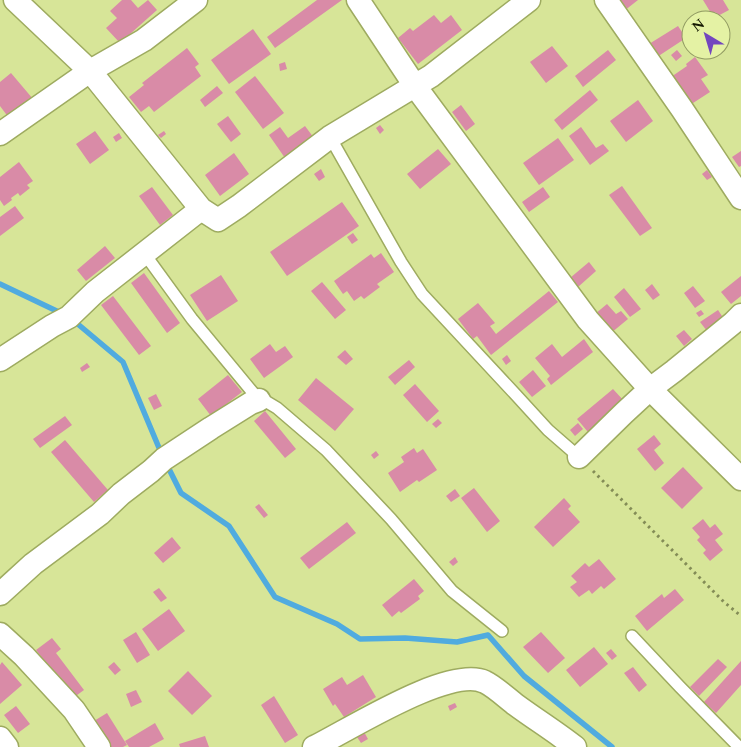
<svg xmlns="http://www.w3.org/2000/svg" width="741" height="747" font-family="Spectral,serif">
<rect width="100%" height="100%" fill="#d7e598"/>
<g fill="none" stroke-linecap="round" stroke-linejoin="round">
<!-- stream -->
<path stroke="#50abdf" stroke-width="5.5" d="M0,284L63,314
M73,320L123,362L162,455
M166,463L181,493L229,526L275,597L337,624L360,639L405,638L457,642L488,635L524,676L612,747"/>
</g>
<!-- building -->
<path fill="#d98ba7" d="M122,0H131L138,8L148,0L157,10L120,43L106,28L117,18L110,11Z
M317,0H342L275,48L267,37Z
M616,0H638L624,11Z
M703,0H723L729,10L714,18Z
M434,15L441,23L451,15L462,30L418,64L398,38L410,28L413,31Z
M678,26L686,38L657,57L649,44Z
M253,29L271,54L229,84L211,60Z
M552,46L568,66L546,83L530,62Z
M187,48L199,64L195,67L201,76L154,112L149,106L141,112L129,97L144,85L142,83Z
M608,50L616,60L583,87L575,76Z
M677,50L682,56L676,61L671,55Z
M695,57L708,75L701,79L710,92L690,105L671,77L687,66L686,64Z
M285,62L287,69L280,71L279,64Z
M11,73L33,99L9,118L0,106V82Z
M255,76L284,113L263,129L235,92Z
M217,86L223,93L205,107L200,100Z
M590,90L598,100L562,130L554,120Z
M638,100L653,121L626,142L610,121Z
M461,105L475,124L466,131L452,112Z
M228,116L241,134L231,142L217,124Z
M380,125L384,130L380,134L376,128Z
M305,126L314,138L285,158L269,135L280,127L288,138Z
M581,127L596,148L603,144L609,151L590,165L569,136Z
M95,131L109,150L90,164L76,144Z
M164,131L166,134L161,138L158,135Z
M119,133L122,138L116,142L113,137Z
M558,138L574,160L539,185L523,163Z
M438,149L451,164L420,189L407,174Z
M741,151V166L739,167L732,157Z
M234,153L249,174L220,196L205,175Z
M19,162L33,181L27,185L30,188L20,196L18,193L11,198L12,200L4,206L0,200V177Z
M321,169L325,177L319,181L314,174Z
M707,170L712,177L707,180L702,174Z
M622,186L652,228L640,236L609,195Z
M152,187L173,215L160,225L139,196Z
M543,187L550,197L529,212L522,202Z
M342,202L359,226L287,276L270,252Z
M15,206L24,218L0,236V217Z
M353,233L358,240L352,244L347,237Z
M105,246L115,258L86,281L77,270Z
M381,253L394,272L377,284L380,287L364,299L361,296L354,301L347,291L343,294L334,281L371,254L374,258Z
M589,262L596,271L578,287L570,278Z
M144,273L180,323L167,333L131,283Z
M221,275L238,301L207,321L190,295Z
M741,276V296L731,304L721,292Z
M322,282L346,310L335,319L311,291Z
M652,284L660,295L653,300L645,290Z
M693,286L705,301L695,308L684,293Z
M624,288L641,309L630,317L614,297Z
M549,291L558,302L491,355L477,336L473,339L458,319L478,303L495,323L490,326L496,334Z
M113,296L151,346L139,355L101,305Z
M607,304L616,314L621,311L628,319L611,333L595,314Z
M701,310L704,314L699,317L696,313Z
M718,310L724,319L707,331L700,322Z
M684,330L692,339L684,346L676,336Z
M584,339L593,352L551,385L547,379L550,376L535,358L552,344L562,357Z
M270,344L276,352L285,346L293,357L264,378L250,359Z
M345,350L353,359L346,365L337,357Z
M507,355L511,361L506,365L502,359Z
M409,360L415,367L395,385L388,377Z
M87,363L90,367L82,372L80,368Z
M533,370L546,386L532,397L519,382Z
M228,375L242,392L211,416L198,399Z
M316,378L354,409L335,431L298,400Z
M415,384L439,411L427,422L403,395Z
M613,389L624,401L588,432L577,419Z
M156,394L162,406L154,410L148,398Z
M265,411L296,449L285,458L254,421Z
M65,416L72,425L40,448L33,439Z
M438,419L442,423L436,428L432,424Z
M578,423L583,429L575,436L570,430Z
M654,435L661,444L654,450L664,463L655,471L637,449Z
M65,440L108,490L94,502L51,452Z
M414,448L417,453L423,449L437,470L419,482L417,480L400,492L388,473L404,462L401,457Z
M376,451L379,455L374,459L371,455Z
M683,467L703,488L682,509L661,488Z
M474,488L500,521L487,532L461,498Z
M455,489L460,496L451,502L446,496Z
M564,498L571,506L568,509L580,522L553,547L534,527Z
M259,504L268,515L264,518L255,507Z
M703,519L710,528L715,524L723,534L715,540L723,550L710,561L703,553L706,550L697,540L700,537L692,528Z
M347,522L356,533L309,569L300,558Z
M172,537L181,548L163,563L154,553Z
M455,557L458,562L453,566L449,562Z
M599,559L616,579L604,589L601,586L592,594L589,590L579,597L570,587L577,582L571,576L585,563L589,567Z
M414,579L424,591L418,596L420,599L401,613L399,611L392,617L382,605Z
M159,588L167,598L161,602L153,592Z
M675,589L684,600L647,631L635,616L662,594L664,598Z
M169,609L185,631L158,651L142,629Z
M136,632L150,655L137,663L123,640Z
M541,632L565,658L548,673L523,647Z
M52,638L61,649L56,653L84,690L73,698L36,650Z
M594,647L608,664L580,687L566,670Z
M611,649L617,656L612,660L606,653Z
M718,659L727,667L699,696L690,687Z
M741,661V685L716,713L704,702Z
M2,662L22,685L0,704V665Z
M114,662L121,670L115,675L108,667Z
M633,667L647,685L639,692L624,673Z
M188,671L212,696L192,715L168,691Z
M363,675L376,697L344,717L335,704L333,706L323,689L342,677L347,685Z
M136,690L142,702L131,707L126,694Z
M274,696L298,735L285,743L261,705Z
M455,703L457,707L450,711L448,706Z
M16,706L30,724L18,733L4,715Z
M107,713L127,745L123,747H110L94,721Z
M155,723L164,739L149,747H129L125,741Z
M364,732L368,739L361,743L357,737Z
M205,736L209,747H180L179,744Z"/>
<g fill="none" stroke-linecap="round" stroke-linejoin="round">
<defs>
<path id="service" d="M330,137L401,262L422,294L516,395L548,430L579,457
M144,253L192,319L259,400L267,402L277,408L326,450L391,519L452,591L502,631
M632,636L680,687L739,747"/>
<path id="minor" d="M15,0L90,71L201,209
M358,0L415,86L588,320L650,389L741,479
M606,0L682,109L741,198
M0,134L90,71L144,40L196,0
M0,360L52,326L69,317L95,292L201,209L218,220L239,206L330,137L431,76L529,0
M579,457L624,413L650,389L674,371L733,323L741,315
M0,594L33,564L100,514L121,494L151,471L164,459L211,428L251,403L259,400
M0,634L24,656L74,710L99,747
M0,738L7,747
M314,747C349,730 450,665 485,682C494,686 508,699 516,705C535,719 556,732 575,747"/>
</defs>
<!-- service casing -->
<use href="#service" stroke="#9eab60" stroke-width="14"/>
<!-- minor casing -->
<use href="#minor" stroke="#9eab60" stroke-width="25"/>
<!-- path -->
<path stroke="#838c56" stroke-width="3" stroke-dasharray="2.5 4" stroke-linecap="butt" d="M593,471L724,602L741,616"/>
<!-- service -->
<use href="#service" stroke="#fff" stroke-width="11"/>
<!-- minor -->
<use href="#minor" stroke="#fff" stroke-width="22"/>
</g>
<!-- north arrow -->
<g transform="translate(706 35) rotate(322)"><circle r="24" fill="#e4f2a4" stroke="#919b62"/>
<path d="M0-4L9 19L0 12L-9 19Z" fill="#7346be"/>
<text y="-8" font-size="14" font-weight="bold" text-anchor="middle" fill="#141800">N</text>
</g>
</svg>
